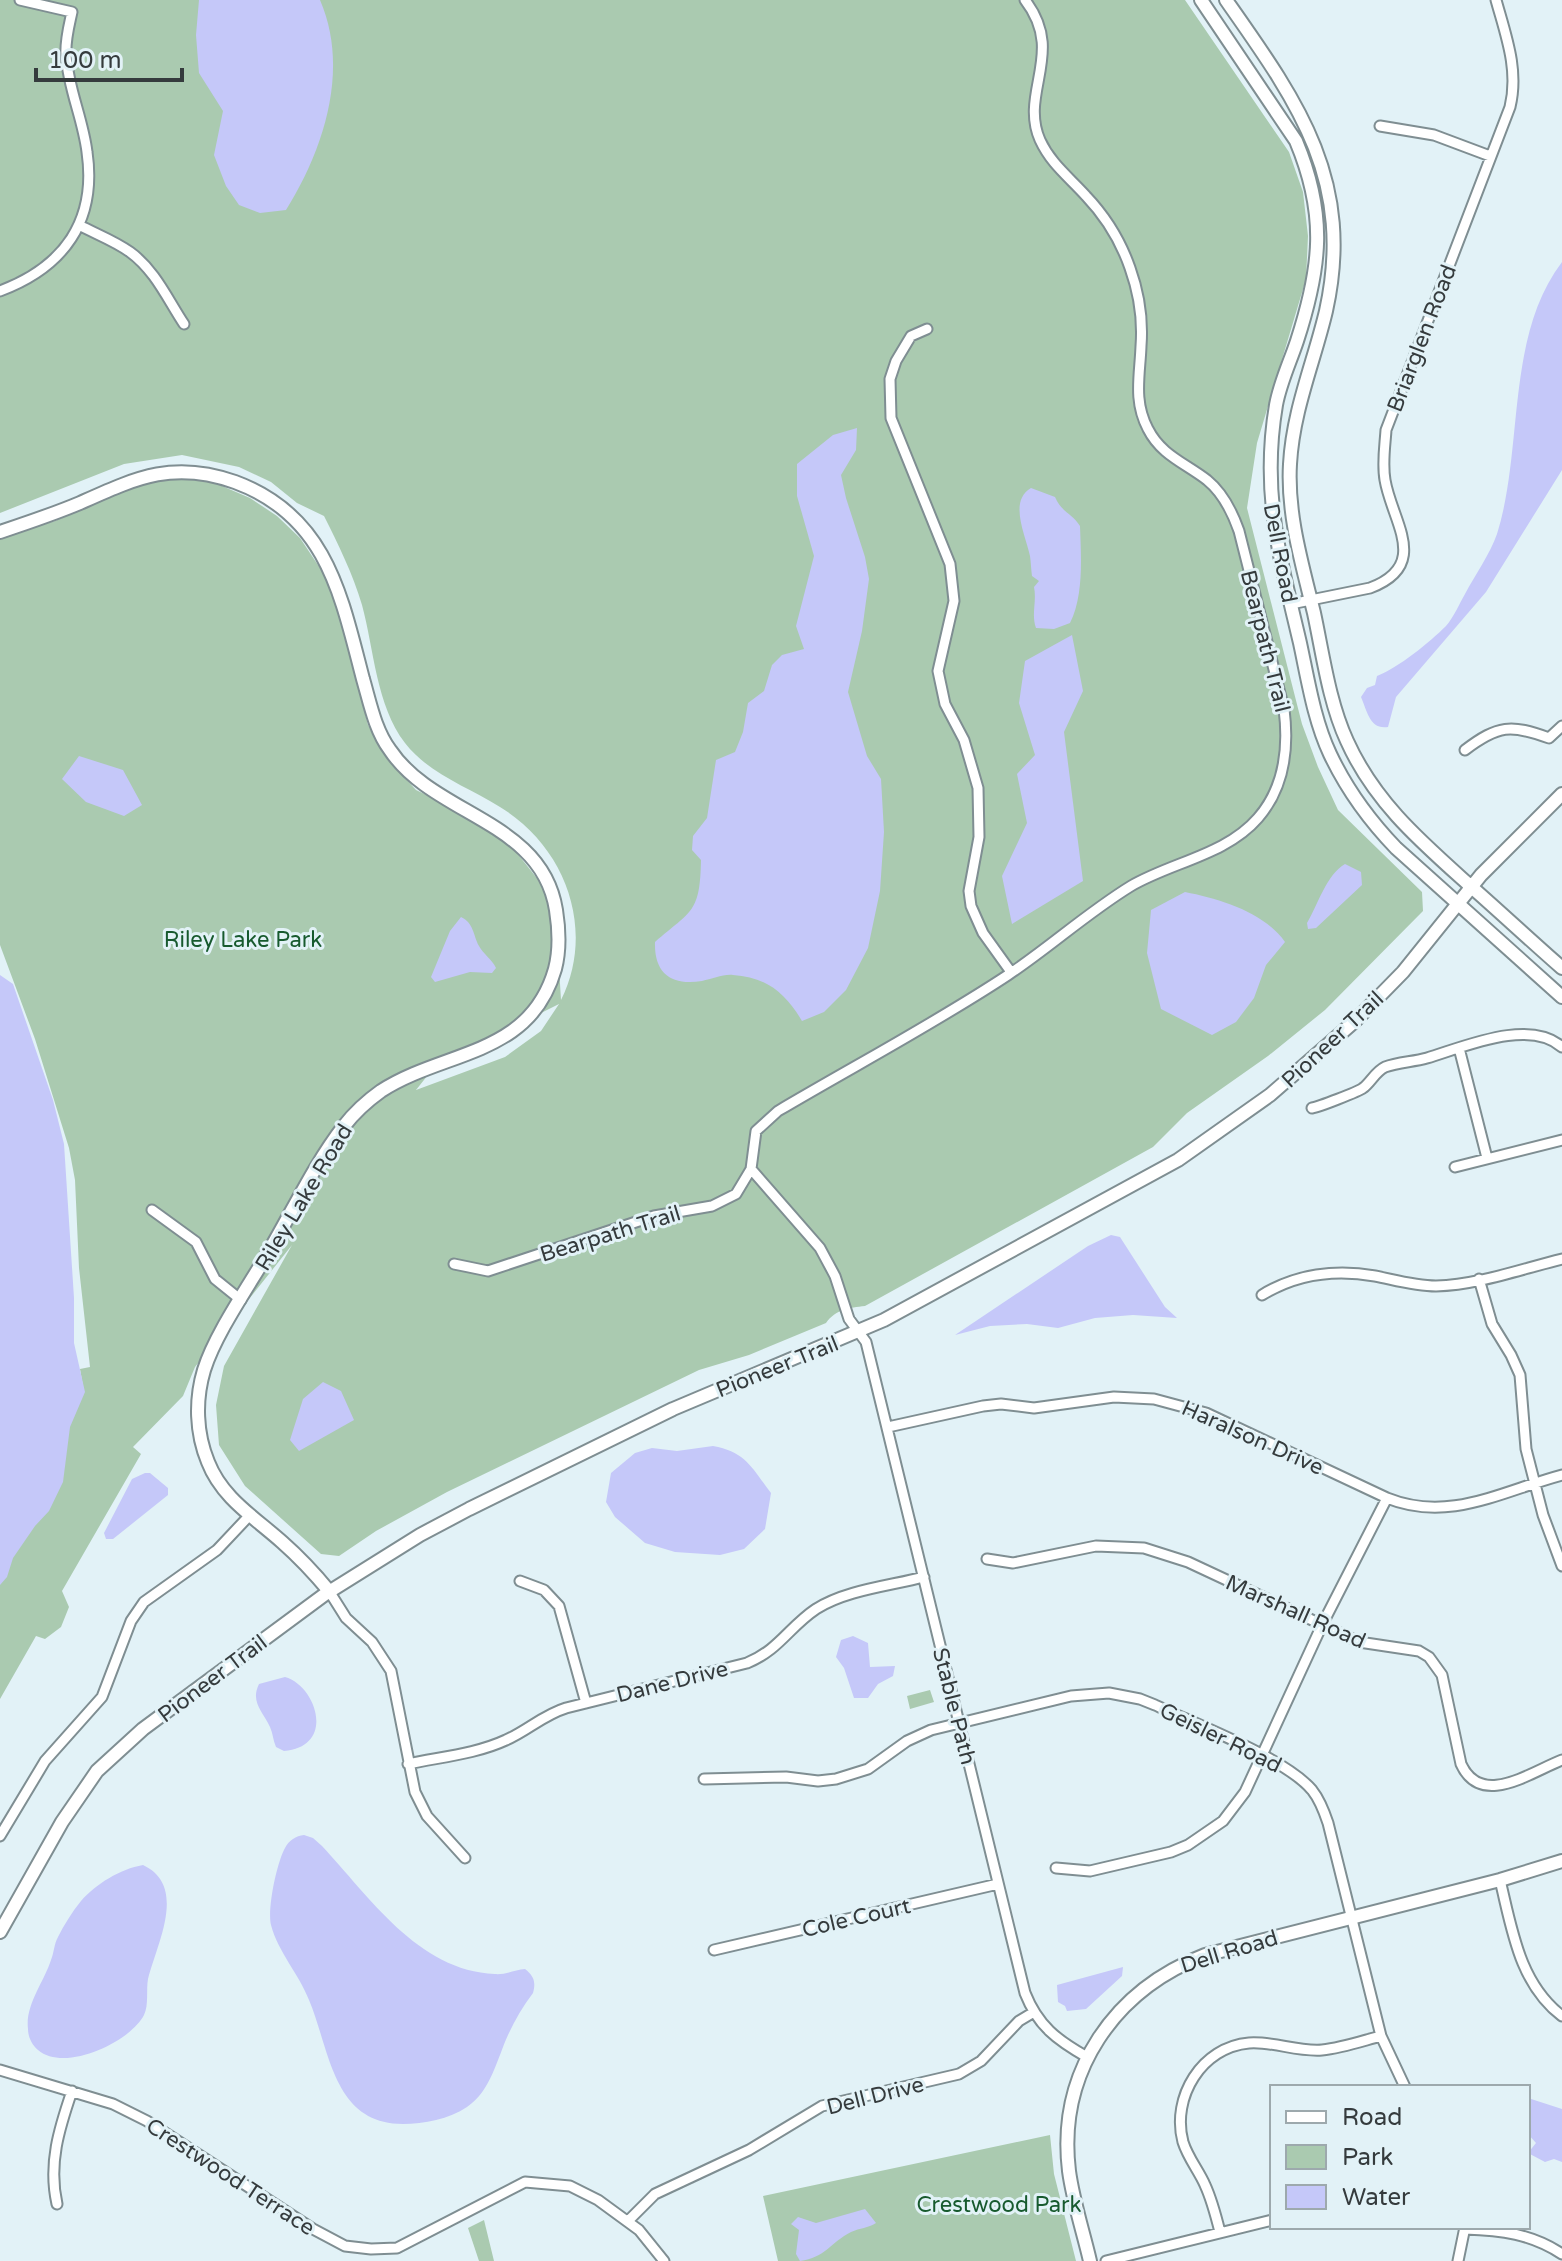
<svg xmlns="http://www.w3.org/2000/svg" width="1562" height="2261" font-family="'Varela Round',sans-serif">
<rect width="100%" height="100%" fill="#e2f2f7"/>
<!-- green -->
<path fill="#aacab0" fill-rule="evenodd" d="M0,0H1185L1289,152L1303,192L1308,236L1306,279L1257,443L1247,508L1302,724L1318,767L1338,810L1422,892L1423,911L1325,1010L1268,1056L1187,1113L1153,1147L865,1306C849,1308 836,1309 826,1323L749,1355L699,1370L447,1492L376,1531L339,1556L321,1554L245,1486L219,1445L216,1405L224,1366L292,1245L195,1367L183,1396L133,1447L141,1454L62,1591L69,1607L61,1627L45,1639L36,1636L0,1699V1548L84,1392L80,1369L90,1367L79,1268L75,1180L69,1148L35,1039L0,945V538L55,521L129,488L159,480L187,479L215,483L250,498L277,516L300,538L320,568L336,600L368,725L385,756L416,790L497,828L555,901L561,1000C596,930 566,847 500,807C467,786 430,775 405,743C376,705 374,649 362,605C353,574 338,544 324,516L297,503L271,482L239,467L182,455L124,464L0,513ZM559,1004L541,1031L505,1057L416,1090L435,1066Z
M930,1690L934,1702L910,1709L907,1696Z
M1050,2135L1054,2174L1076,2261H778L763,2196Z
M484,2220L494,2261H479L468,2228Z"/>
<!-- water -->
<path fill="#c5c8f9" d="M199,0H320C350,69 324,149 286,210L260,213L239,205L226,186L214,155L223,111L199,73L196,35Z
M1562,262V470L1486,592L1396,697L1388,727C1370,730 1367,711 1361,697L1367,688L1375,685L1377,676C1398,668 1430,642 1446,626C1454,617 1459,604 1465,594C1475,575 1490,554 1497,534C1524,448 1505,337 1562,262Z
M857,428L856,450L841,475L846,498L865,557L869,579L862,631L848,692L867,756L881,779L884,832L880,891L868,948L846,990L824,1012L802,1021C786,994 767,977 733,975C723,974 712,979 702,981C672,986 654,974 655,942C692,910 700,913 701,860L692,850L693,836L707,818L716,760L735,752L743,732L748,703L764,691L772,665L782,655L804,649L796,626L814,556L797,496V464L833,435Z
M1031,488L1055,497C1062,513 1072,513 1080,526C1081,557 1084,595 1070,623L1054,629L1036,628C1031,614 1037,602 1034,587L1039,581L1032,576C1031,569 1031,563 1030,556C1026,536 1008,501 1031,488Z
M1072,635L1083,691L1064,732L1083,881L1012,924L1002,876L1027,823L1017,774L1035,755L1019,703L1025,661Z
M79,756L123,770L142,805L124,816L86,802L62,779Z
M1345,864L1361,872L1362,885L1316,928L1308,929L1307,923C1318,905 1326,875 1345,864Z
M1185,892C1220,899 1264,912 1285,942L1266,965L1254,998L1236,1022L1212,1035L1161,1009L1147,953L1151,910Z
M461,917C474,923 473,935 479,946C483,954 492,959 496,968L492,973L470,972L435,982L431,977L450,931Z
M0,975L13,984L53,1100L64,1144L74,1298V1343L85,1392L70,1427L63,1482L49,1511L35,1526L13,1558L7,1577L0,1585Z
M1111,1235L1120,1237L1165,1307L1177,1318L1133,1315L1095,1318L1058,1328L1027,1324L990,1326L955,1335L1088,1246Z
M323,1382L341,1391L354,1420L299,1451L290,1440L303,1399Z
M713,1446C746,1452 752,1468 771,1493L765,1529L744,1549L720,1555L675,1552L645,1543L615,1517L606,1502L611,1473L635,1453L652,1448L677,1451Z
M145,1473H150L168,1488V1495L113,1539H106L104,1533L132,1479Z
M853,1636L868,1643L870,1667L895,1666L893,1676L878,1684L868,1698H854L844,1668L836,1657L841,1640Z
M285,1677C317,1686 336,1747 284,1751L276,1747C273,1740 273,1734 270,1727C263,1712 250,1702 259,1684Z
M304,1835L313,1838L322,1846C369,1896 418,1971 495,1974C504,1975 515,1970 525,1969C534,1976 536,1982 533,1993C523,2006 515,2020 508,2035C497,2059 491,2091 467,2107C449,2119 424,2124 403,2124C333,2124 330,2050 309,2000C299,1974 278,1952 271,1925C267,1909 277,1862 285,1848C289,1840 296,1836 304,1835Z
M143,1865C188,1886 157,1943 148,1979C146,1990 149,2005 144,2015C130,2042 65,2073 38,2050C32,2045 28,2037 28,2029C25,2005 44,1982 51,1960C54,1953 54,1944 58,1937C64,1925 72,1912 81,1901C96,1884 120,1869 143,1865Z
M1123,1967L1122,1976L1086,2009L1067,2011L1065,2006L1058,2002L1057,1985Z
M1528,2098L1562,2109V2162L1554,2159L1545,2162L1528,2153L1536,2143L1528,2134Z
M865,2209L876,2223C868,2228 860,2228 851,2232C831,2242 825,2258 800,2261L796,2254L799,2230L791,2224L798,2217L816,2223Z"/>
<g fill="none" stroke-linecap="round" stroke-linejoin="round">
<defs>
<path id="street" d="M1025,0C1066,53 1019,92 1040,140C1051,164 1069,177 1086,196C1105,216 1121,242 1130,268C1139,293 1143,320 1141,346C1140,375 1133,401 1148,429C1161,455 1185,463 1207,480C1223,493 1232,511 1239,531L1284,709C1289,748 1285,787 1258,818C1226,855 1172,862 1131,886C1087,913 1050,947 1008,975C934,1024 854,1066 778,1111L756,1131L751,1169L820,1248L835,1276L849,1319L866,1342L1025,1993C1038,2026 1057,2040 1087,2057
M1380,126L1434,135L1490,156
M79,225C96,234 115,241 130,252C155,270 168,300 184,324
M0,291C64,267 97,221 87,152C83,119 68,88 66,55C65,40 69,26 72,12L20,0
M927,329L911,336L896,361L890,379L891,418L950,564L954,601L938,671L945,704L964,740L978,788L979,837L969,891L971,906L983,933L1011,972
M1291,604L1370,588C1431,565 1392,522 1385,480C1382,463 1385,446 1386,430L1510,107C1519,70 1506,36 1496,0
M1465,750C1498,725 1511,724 1549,738L1562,726
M1459,1048L1487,1158
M1312,1108C1318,1107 1358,1092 1363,1088C1371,1082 1375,1072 1385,1067C1398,1062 1413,1062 1427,1058C1464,1047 1529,1018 1562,1047
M1455,1167L1562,1140
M152,1210L196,1242L215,1279L241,1300
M454,1264L488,1271L654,1216L712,1206L736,1194L751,1169
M1479,1279L1492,1324L1511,1355L1520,1375L1526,1449L1543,1515L1562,1566
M1262,1295C1296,1274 1336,1269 1375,1276C1395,1280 1415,1286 1436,1286C1478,1285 1521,1269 1562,1259
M888,1427L983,1406L1001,1404L1034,1408L1114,1397L1154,1399L1206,1413L1387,1498C1449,1523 1502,1491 1562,1475
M987,1559L1013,1563L1096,1546L1144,1548L1188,1562L1359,1642L1419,1651L1429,1657L1442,1675L1461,1764C1481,1808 1529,1773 1562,1760
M520,1581L544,1590L559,1606L586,1703
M329,1591L346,1618L372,1642L391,1671L415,1792L427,1816L465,1858
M408,1764C440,1757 476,1754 506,1740C527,1731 543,1715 566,1708L747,1663C779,1650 789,1627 816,1609C846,1590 889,1586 924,1577
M704,1779L786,1777L818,1781L836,1779L868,1769L907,1741L931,1730L1071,1696L1109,1693L1140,1699L1155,1705C1195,1724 1285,1758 1312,1790C1320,1800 1324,1811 1328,1823L1381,2036L1405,2087
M0,1836L45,1761L102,1697L131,1621L144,1602L217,1550L249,1516
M1056,1868L1090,1871L1171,1852L1188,1845L1223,1821L1245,1792L1322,1625L1387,1498
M1500,1880C1512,1929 1519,1983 1562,2016
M714,1950L998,1884
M0,2070L113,2104L147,2121L313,2229L345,2246L371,2249L397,2248L525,2182L570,2186L598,2200L639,2230L664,2261
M57,2204C48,2164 59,2129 72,2091
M628,2221L655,2194L749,2150L822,2106L959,2074L981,2061L1019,2021L1034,2012
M1465,2229C1501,2230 1532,2234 1562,2254
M1220,2232C1216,2216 1212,2200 1205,2185C1199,2171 1188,2158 1183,2142C1171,2097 1202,2047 1249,2043C1273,2041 1297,2052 1322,2050C1342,2048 1362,2041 1381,2036
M1106,2261L1272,2220
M1458,2261L1465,2227"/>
<path id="secondary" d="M1201,0L1296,141C1327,215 1321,267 1297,341C1290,362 1280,383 1276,405C1261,493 1280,558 1300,643C1308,680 1314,720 1330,754C1347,790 1369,820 1396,848L1562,997
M1226,0C1297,101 1355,180 1326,311C1314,362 1293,410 1290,464C1287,514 1302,564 1314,613C1323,655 1329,702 1347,741C1374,801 1419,840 1467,883C1499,911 1530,940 1562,968
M0,532C27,523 54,514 80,503C136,478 173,460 235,482C327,516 341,595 363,679C370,703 375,730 390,750C434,816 542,820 556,910C559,929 560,950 555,969C530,1057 444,1050 381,1091C367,1101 354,1113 344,1126C313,1166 291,1215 265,1258C246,1290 215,1335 204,1370C195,1400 196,1433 208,1462C222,1498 254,1517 282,1542C299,1557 315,1574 329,1591
M0,1932L62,1822L97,1771L143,1729L324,1595L420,1535L469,1509L673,1409L884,1320L1178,1160L1270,1095L1355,1021L1403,972L1481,875L1562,794
M1090,2261C1083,2231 1073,2201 1069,2171C1057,2072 1114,1990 1205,1955L1500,1880L1562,1861"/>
</defs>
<!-- street casing -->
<use href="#street" stroke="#7f8e92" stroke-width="13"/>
<!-- secondary casing -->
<use href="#secondary" stroke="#7f8e92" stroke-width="16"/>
<!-- street -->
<use href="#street" stroke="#fff" stroke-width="9"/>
<!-- secondary -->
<use href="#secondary" stroke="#fff" stroke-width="12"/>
</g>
<g text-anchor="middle" stroke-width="6" stroke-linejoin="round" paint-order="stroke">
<!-- street labels -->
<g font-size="22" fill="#353b3d" stroke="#e2f2f7">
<text transform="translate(1421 338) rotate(-69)" y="8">Briarglen Road</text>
<text transform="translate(1281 553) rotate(79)" y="8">Dell Road</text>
<text transform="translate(1266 641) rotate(76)" y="8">Bearpath Trail</text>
<text transform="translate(1332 1039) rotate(-43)" y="8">Pioneer Trail</text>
<text transform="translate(303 1197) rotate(-59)" y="8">Riley Lake Road</text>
<text transform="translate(610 1233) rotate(-17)" y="8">Bearpath Trail</text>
<text transform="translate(777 1366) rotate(-22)" y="8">Pioneer Trail</text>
<text transform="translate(1253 1437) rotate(24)" y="8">Haralson Drive</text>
<text transform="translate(1296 1611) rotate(24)" y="8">Marshall Road</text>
<text transform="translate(212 1678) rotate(-37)" y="8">Pioneer Trail</text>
<text transform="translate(672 1681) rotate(-14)" y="8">Dane Drive</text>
<text transform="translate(955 1706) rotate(76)" y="8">Stable Path</text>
<text transform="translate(1221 1737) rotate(26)" y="8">Geisler Road</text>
<text transform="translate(856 1917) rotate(-13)" y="8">Cole Court</text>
<text transform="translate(1229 1951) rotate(-17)" y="8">Dell Road</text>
<text transform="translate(875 2095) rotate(-14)" y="8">Dell Drive</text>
<text transform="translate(231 2176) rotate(33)" y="8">Crestwood Terrace</text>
</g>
<!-- park labels -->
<g font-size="22" fill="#175a2e" stroke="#e2f2f7">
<text x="243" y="947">Riley Lake Park</text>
<text x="999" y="2212">Crestwood Park</text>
</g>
</g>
<!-- legend -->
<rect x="1270" y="2085" width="260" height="144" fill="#e2f2f7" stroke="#9da9ad" stroke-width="2"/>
<rect x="1286" y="2111" width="40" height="12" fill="#ffffff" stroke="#9da9ad" stroke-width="2"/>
<text x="1342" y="2125" font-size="24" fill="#353b3d">Road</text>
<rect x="1286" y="2145" width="40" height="24" fill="#aacab0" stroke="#9da9ad" stroke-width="2"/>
<text x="1342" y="2165" font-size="24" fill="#353b3d">Park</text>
<rect x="1286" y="2185" width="40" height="24" fill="#c5c8f9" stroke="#9da9ad" stroke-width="2"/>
<text x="1342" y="2205" font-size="24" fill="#353b3d">Water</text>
<!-- scale -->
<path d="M36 68v12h146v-12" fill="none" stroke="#353b3d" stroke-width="4"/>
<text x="48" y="68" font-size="24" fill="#353b3d" stroke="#e2f2f7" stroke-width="6" paint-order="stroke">100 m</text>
</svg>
